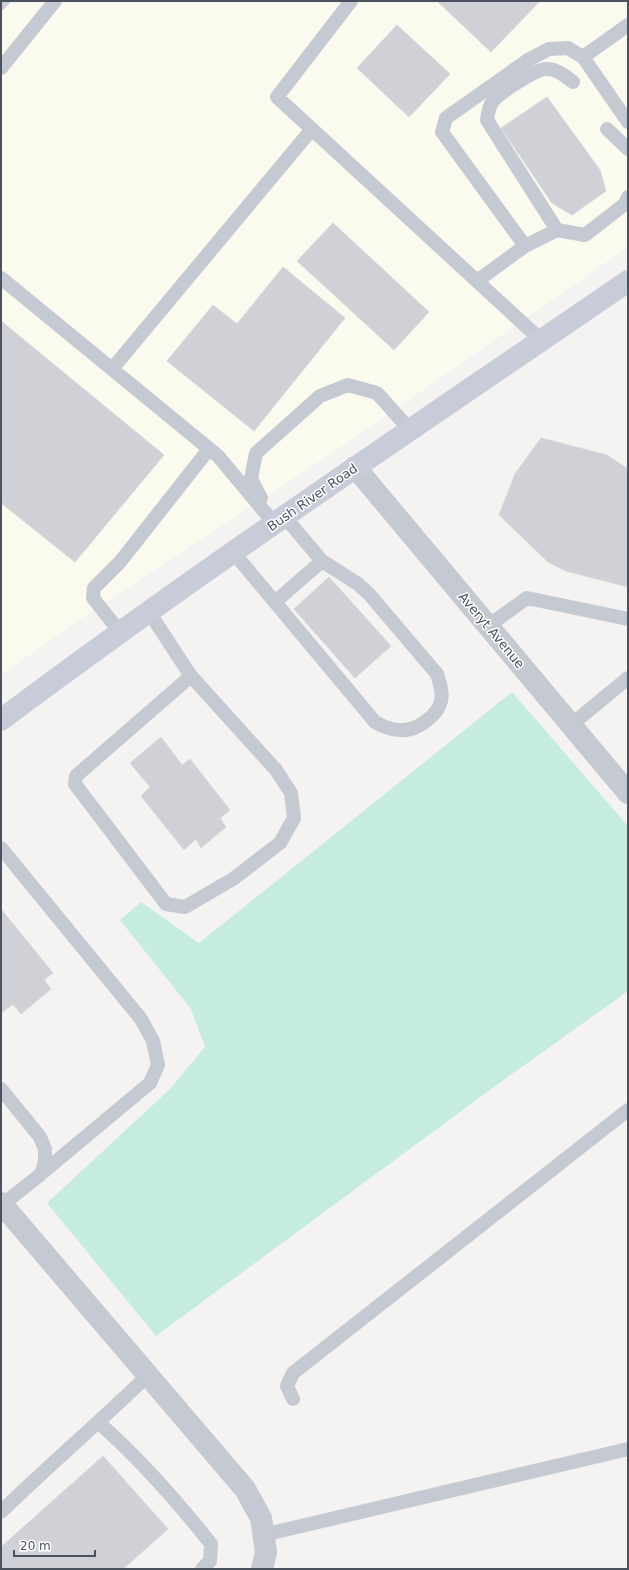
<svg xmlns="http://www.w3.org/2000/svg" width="629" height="1570" font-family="'DejaVu Sans',sans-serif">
<rect width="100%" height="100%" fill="#f4f3f2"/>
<!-- commercial -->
<path fill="#fbfaef" d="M1,1H628V247L341,447L77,621L1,675Z"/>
<!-- green -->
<path fill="#c6ecdd" d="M512,692L628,826V991L502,1081L156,1336L47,1203L169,1090L205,1047L191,1009L120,920L141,902L199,943Z"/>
<!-- building -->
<path fill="#d0d1d6" stroke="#d7d7dd" d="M1,1H11L3,10L1,8Z
M437,1H540L491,52Z
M397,25L450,74L409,117L357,68Z
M547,97L600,170L606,191L572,215L552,203L501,128Z
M333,223L429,312L394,350L297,261Z
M283,267L345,318L254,431L167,361L213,305L237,324Z
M1,321L164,455L75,562L1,503Z
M541,438L607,455L628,469V587L566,571L548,562L499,515L515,474Z
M329,577L391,646L355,678L294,609Z
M161,737L182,765L190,759L230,810L220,818L226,827L201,848L196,839L184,850L141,796L150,787L130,763Z
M1,909L53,973L44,980L51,989L21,1014L13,1004L1,1013Z
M103,1456L168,1529L123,1569H1V1547Z"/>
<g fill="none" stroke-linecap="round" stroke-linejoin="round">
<!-- lane -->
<path stroke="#c4c9d2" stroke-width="14" d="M351,1L277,97L541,340
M583,57L628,25
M1,68L55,1
M607,129L628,149
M557,230L487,120C488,113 489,105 494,100C501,92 535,70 545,69C556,68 565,76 573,82
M525,246L442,132L446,118L528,60L549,49L568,48L583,57L628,122
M1,278L218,456L274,523
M477,281L525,246L557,230L585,235L625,204L628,197
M112,369L312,129
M261,498L251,479L256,453L320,396L348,385L377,393L410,430
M233,552L375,722C392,732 410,734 426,721C433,716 439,710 441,701C443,692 440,683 437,674L369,594L358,584L322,561L284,516
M275,602L322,561
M149,612L191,676L276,770L291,793L294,818L280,843L233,879L185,907L166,904L75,784L76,776L191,676
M488,626L527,598L628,619
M120,632L93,598L94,588L120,562L209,449
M571,725L628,678
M1,848L141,1019L153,1041L158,1065L150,1083L41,1174
M1,1089L40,1137L45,1149V1162L41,1174L2,1205
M293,1399L287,1386L293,1373L628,1110
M98,1422C140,1459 177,1501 211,1544L210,1561L202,1569
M1,1512C49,1465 100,1422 148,1375
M263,1535L628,1449"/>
<!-- street -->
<path stroke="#c4c9d2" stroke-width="22" d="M355,467L628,793
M1,1203L245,1489L261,1518L266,1552L262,1569"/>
<!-- secondary -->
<path stroke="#c7ccd8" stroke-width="22" d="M1,720C205,567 418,425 628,281"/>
</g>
<g text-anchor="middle" stroke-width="3" stroke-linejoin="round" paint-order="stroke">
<!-- street labels -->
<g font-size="13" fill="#4b515e" stroke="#fff">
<text transform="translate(312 497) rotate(-35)" y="5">Bush River Road</text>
<text transform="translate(492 630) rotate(50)" y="5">Averyt Avenue</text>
</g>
</g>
<!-- border -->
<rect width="629" height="1570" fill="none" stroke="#4b515e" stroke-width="4"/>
<!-- scale -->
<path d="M14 1550v6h81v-6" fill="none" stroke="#4b515e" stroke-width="2"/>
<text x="20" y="1550" font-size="12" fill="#4b515e" stroke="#ffffff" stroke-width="3" paint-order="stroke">20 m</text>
</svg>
